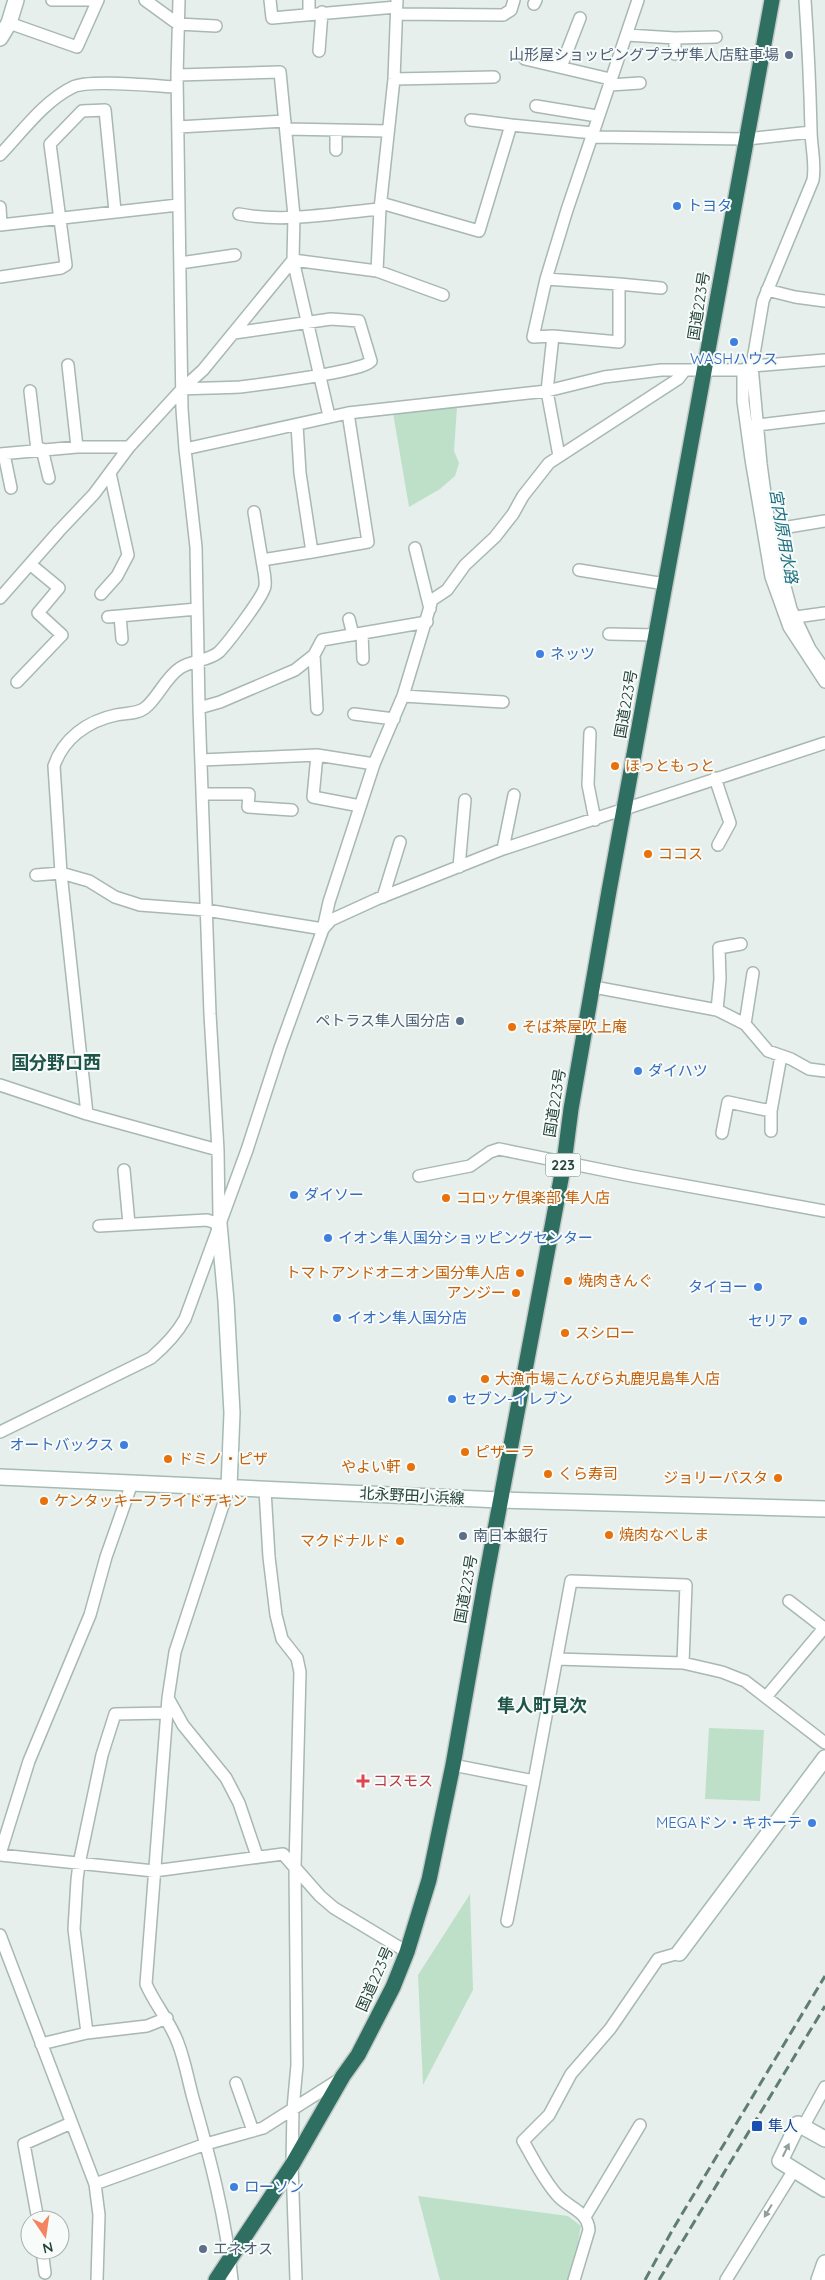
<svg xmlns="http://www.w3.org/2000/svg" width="825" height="2280" font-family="Quicksand,'Noto Sans JP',sans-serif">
<rect width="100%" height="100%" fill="#e6efeb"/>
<!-- green -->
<path fill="#bfe0c8" d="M457,407L454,451L459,463L455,476L440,489L409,507L393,413Z
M709,1728L764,1730L760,1801L705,1799Z
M470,1894L473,1990L423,2085L418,1975Z
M418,2196L568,2216L581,2226L571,2280H440Z"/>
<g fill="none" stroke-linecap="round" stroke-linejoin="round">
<!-- canal -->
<path stroke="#8ec9d4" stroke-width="10" d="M748,389L752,433"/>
<defs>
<path id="street" d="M52,0H89
M145,0L178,24L216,26
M179,0L177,75L182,409L185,449L196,547L199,708L210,1014L218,1150L219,1217
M270,0L272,18L396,7
M309,0V13
M805,0C808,44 810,87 811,130C811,147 816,163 813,180L763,301L752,366L761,464L770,530L791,609L810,649L825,670
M534,4L536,0
M397,14L503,15L511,10L514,0
M9,23L77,47L98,0
M627,35L675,38L716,37
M675,38V54
M319,51L322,12
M525,59L610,79
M561,67L580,18
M177,75L280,72L294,216L293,260L329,416
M394,79L494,77
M610,85L640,83
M536,106L597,116
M471,120L511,125
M178,127L285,121
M287,129L388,131
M593,137L747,139L811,132
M336,150V130
M0,155C22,132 44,101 73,87C89,79 156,86 177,87
M381,203L479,231L511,125L593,133
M0,207L1,224
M239,214C284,223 335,213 380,209
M0,225L178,205
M293,260L377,271L443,295
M180,263L235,255
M377,271L380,209L394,79L397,0
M0,277L61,268L66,265L50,144L82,111L105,110L115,211
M546,279L619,284V342L553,336
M619,284L661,288
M767,290L795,297L825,301
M825,360L752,366L743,370V401L751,459L771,577L789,627L825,682
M68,365L77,447
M182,389C201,388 221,388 240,387C257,385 366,371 371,361L359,321L331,319L234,333
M30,391L37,450
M297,425L300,473L312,552L368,542L348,413
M750,426L825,417
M42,449L49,478
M185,449L348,413L547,391L604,377L661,370H743
M0,454L77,447H129
M4,454L11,488
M559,456L547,391L553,336L533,337L546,279L567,210L638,0
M254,512L262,560
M770,530L825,521
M415,548L430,609
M579,570L665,584
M101,594L117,576L128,555L110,473
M0,598L59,531L94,494L129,447L182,389L203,370L293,260
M120,616L122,639
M108,617L197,609
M796,617L825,613
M349,619L353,635
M362,633L363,659
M609,634L656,635
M314,655L317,709
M17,682L62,635L38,613L59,588L30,564
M403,696L503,702
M199,708L220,702L295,670L314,655L322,640L427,622
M354,714L394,719
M590,733L588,785L595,820
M317,755L313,797L360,806
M201,760L317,755L374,764
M715,778L730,823L718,845
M202,794H249L248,807L292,810
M503,849L514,795
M459,867L465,800
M36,875L61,873L89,881L115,897L140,905L206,910L323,929
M383,897L400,842
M324,928L331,920L377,899L503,849L825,743
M594,987L717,1010L745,1024L768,1051L791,1059L809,1069L825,1071
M717,1010L720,979L719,948L741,944
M745,1024L753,973
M0,1085L87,1114L218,1150
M87,1114L61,873L54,766C63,739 87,721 116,715C126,713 137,714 145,708C158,698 165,678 180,668C192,660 209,661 219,652C227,644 264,596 265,586C266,578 263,568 262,560L312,552
M771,1131V1111
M722,1133L728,1102L771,1111L781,1056
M124,1170L129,1224
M419,1176L470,1166L490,1152L499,1149L632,1176L825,1211
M99,1226L207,1220L219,1224
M0,1432L151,1358C165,1346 176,1335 185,1319L247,1150L280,1048L323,929L329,902L374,764L403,696L432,600L447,590L465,565L495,537L513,514L523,496L549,463L678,379L685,370
M229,1487L175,1652L168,1698L146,1984C155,2005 170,2021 178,2043C185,2061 188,2080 193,2098C210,2158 226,2218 232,2280
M265,1490L269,1557L276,1615L282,1639L297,1658L300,1672L295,1867L297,2065L293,2109L292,2165L296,2280
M683,1663L722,1672L745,1681L825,1743
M766,1697L824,1628L789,1601
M168,1698L183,1725L226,1778L239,1803L257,1856
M453,1765L534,1781L571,1581L686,1585L683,1663L557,1659
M0,1854L29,1761L90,1615L106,1557L132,1483
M0,1855L154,1871L283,1854L320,1896L334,1908L407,1952
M507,1921L534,1781
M0,1935L95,2184L99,2215L97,2280
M87,2033L74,1929L77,1880L79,1864L102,1755L115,1714L167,1713
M41,2044L87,2033L147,2026L167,2018
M236,2083L253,2131
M803,2127L825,2087
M95,2184L206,2144L263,2128L340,2079
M585,2217L640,2125
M38,2220L24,2144L71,2123
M42,2250L45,2273
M574,2280L589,2230C588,2212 570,2208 559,2197C545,2183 533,2158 523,2141L549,2115L571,2074L610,2029L658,1959L679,1953
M726,2280L794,2170"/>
<path id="secondary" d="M0,38L9,23L16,0
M219,1224L226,1301L232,1413L229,1487
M0,1477L500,1500L825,1509
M679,1953L825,1758
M825,2139L798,2124L780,2161L825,2189
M819,2280L825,2263"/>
<path id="highway" d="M216,2280L292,2165L343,2076L358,2055L393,1987L407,1952L429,1880L453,1765L485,1583L564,1163L571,1109L609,891L772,0"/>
</defs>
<!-- street casing -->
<use href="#street" stroke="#a8b8b2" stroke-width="14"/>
<!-- secondary casing -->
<use href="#secondary" stroke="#a4bbb3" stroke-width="18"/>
<!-- highway casing -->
<use href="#highway" stroke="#c2cac8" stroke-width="18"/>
<!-- street -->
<use href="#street" stroke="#fff" stroke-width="11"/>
<!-- secondary -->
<use href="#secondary" stroke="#fff" stroke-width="15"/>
<!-- highway -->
<use href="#highway" stroke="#2f6f62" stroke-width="15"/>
<!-- rail -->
<path stroke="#5f7d75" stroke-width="3" stroke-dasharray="10 5" stroke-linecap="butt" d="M645,2280L673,2229L825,1976
M659,2280L825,2006"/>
</g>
<!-- one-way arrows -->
<defs><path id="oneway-solid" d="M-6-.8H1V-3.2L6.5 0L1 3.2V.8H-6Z" transform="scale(1.25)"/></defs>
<g fill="#92a09c">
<use href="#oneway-solid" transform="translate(786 2150) rotate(-64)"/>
<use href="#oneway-solid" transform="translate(768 2211) rotate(121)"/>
</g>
<!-- markers -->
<g fill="#5c6f8a" stroke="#f7fbf9" stroke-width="2">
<circle cx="789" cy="55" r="5"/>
<circle cx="460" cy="1021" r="5"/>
<circle cx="463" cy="1536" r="5"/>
<circle cx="203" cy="2249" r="5"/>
</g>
<g fill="#3f7fe0" stroke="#f7fbf9" stroke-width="2">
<circle cx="677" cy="206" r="5"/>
<circle cx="734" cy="342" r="5"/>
<circle cx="540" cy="654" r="5"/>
<circle cx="638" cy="1071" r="5"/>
<circle cx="294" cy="1195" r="5"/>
<circle cx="328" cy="1238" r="5"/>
<circle cx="758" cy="1287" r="5"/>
<circle cx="337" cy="1318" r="5"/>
<circle cx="803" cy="1321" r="5"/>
<circle cx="452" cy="1399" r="5"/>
<circle cx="124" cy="1445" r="5"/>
<circle cx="812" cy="1823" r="5"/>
<circle cx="234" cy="2187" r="5"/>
</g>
<g fill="#e8710a" stroke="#f7fbf9" stroke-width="2">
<circle cx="615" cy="766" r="5"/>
<circle cx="648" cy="854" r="5"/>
<circle cx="512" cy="1027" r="5"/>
<circle cx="446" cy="1198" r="5"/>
<circle cx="520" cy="1273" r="5"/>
<circle cx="568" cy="1281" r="5"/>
<circle cx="516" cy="1293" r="5"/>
<circle cx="565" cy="1333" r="5"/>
<circle cx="485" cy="1379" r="5"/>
<circle cx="465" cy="1452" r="5"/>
<circle cx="168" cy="1459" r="5"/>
<circle cx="411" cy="1467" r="5"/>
<circle cx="548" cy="1474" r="5"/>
<circle cx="778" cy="1478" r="5"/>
<circle cx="44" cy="1501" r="5"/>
<circle cx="609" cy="1535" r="5"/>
<circle cx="400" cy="1541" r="5"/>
</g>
<path fill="#e0444e" stroke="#f7fbf9" stroke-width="2" d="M360.5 1773.5h5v5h5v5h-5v5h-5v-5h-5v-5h5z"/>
<rect fill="#1a4fb4" stroke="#f7fbf9" stroke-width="2" x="751" y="2120" width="12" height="12" rx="2.5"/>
<g text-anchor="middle" stroke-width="4" stroke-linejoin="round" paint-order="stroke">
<!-- shield labels -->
<rect fill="#f7fbf9" stroke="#637a73" stroke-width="1" x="545.5" y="1153.5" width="35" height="23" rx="4"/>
<g font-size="14" font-weight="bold" fill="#24423a">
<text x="563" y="1170">223</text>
</g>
<!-- service labels -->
<g font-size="15" fill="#4e5e75" stroke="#f7fbf9" text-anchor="end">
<text x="779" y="60">山形屋ショッピングプラザ隼人店駐車場</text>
<text x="450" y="1026">ペトラス隼人国分店</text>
<text x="473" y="1541" text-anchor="start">南日本銀行</text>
<text x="213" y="2254" text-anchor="start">エネオス</text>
</g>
<!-- shop labels -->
<g font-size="15" fill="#366cbe" stroke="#f7fbf9" text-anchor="start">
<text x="687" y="211">トヨタ</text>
<text x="734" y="364" text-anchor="middle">WASHハウス</text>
<text x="550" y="659">ネッツ</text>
<text x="648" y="1076">ダイハツ</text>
<text x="304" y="1200">ダイソー</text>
<text x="338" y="1243">イオン隼人国分ショッピングセンター</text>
<text x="748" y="1292" text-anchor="end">タイヨー</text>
<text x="347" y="1323">イオン隼人国分店</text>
<text x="793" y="1326" text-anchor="end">セリア</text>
<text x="462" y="1404">セブン-イレブン</text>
<text x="114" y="1450" text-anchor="end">オートバックス</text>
<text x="802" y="1828" text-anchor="end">MEGAドン・キホーテ</text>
<text x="244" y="2192">ローソン</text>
</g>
<!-- street labels -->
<g font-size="15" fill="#24423a" stroke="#f7fbf9">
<text transform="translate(699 306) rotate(-81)" y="5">国道223号</text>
<text transform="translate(626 704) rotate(-80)" y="5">国道223号</text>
<text transform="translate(555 1103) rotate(-81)" y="5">国道223号</text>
<text transform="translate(412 1496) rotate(3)" y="5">北永野田小浜線</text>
<text transform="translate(466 1589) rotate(-80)" y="5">国道223号</text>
<text transform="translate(375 1979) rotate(-66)" y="5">国道223号</text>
</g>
<!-- food labels -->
<g font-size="15" fill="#c56008" stroke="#f7fbf9" text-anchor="start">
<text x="625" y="771">ほっともっと</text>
<text x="658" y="859">ココス</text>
<text x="522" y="1032">そば茶屋吹上庵</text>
<text x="456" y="1203">コロッケ倶楽部 隼人店</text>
<text x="510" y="1278" text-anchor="end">トマトアンドオニオン国分隼人店</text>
<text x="578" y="1286">焼肉きんぐ</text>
<text x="506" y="1298" text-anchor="end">アンジー</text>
<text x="575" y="1338">スシロー</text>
<text x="495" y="1384">大漁市場こんぴら丸鹿児島隼人店</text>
<text x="475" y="1457">ピザーラ</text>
<text x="178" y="1464">ドミノ・ピザ</text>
<text x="401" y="1472" text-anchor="end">やよい軒</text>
<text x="558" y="1479">くら寿司</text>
<text x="768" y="1483" text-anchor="end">ジョリーパスタ</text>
<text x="54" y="1506">ケンタッキーフライドチキン</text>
<text x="619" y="1540">焼肉なべしま</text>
<text x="390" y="1546" text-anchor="end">マクドナルド</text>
</g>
<!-- health labels -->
<g font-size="15" fill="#be3a42" stroke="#f7fbf9" text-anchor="start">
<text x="373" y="1786">コスモス</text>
</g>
<!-- transit labels -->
<g font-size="15" fill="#164399" stroke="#f7fbf9" text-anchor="start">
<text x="768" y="2131">隼人</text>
</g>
<!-- water labels -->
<g font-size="16" font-style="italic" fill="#1c6f80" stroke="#f7fbf9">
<text transform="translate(784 536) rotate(80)" y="6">宮内原用水路</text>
</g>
<!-- quarter labels -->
<g font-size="18" font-weight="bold" fill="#1f5548" stroke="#f7fbf9">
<text x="56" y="1069">国分野口西</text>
<text x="542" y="1712">隼人町見次</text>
</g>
</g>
<!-- north arrow -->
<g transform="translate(45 2235) rotate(167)"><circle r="24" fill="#f7fbf9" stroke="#a3b1ad"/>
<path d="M0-4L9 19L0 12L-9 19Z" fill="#f4845f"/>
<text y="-8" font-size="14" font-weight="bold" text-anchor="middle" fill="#24423a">N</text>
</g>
</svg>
